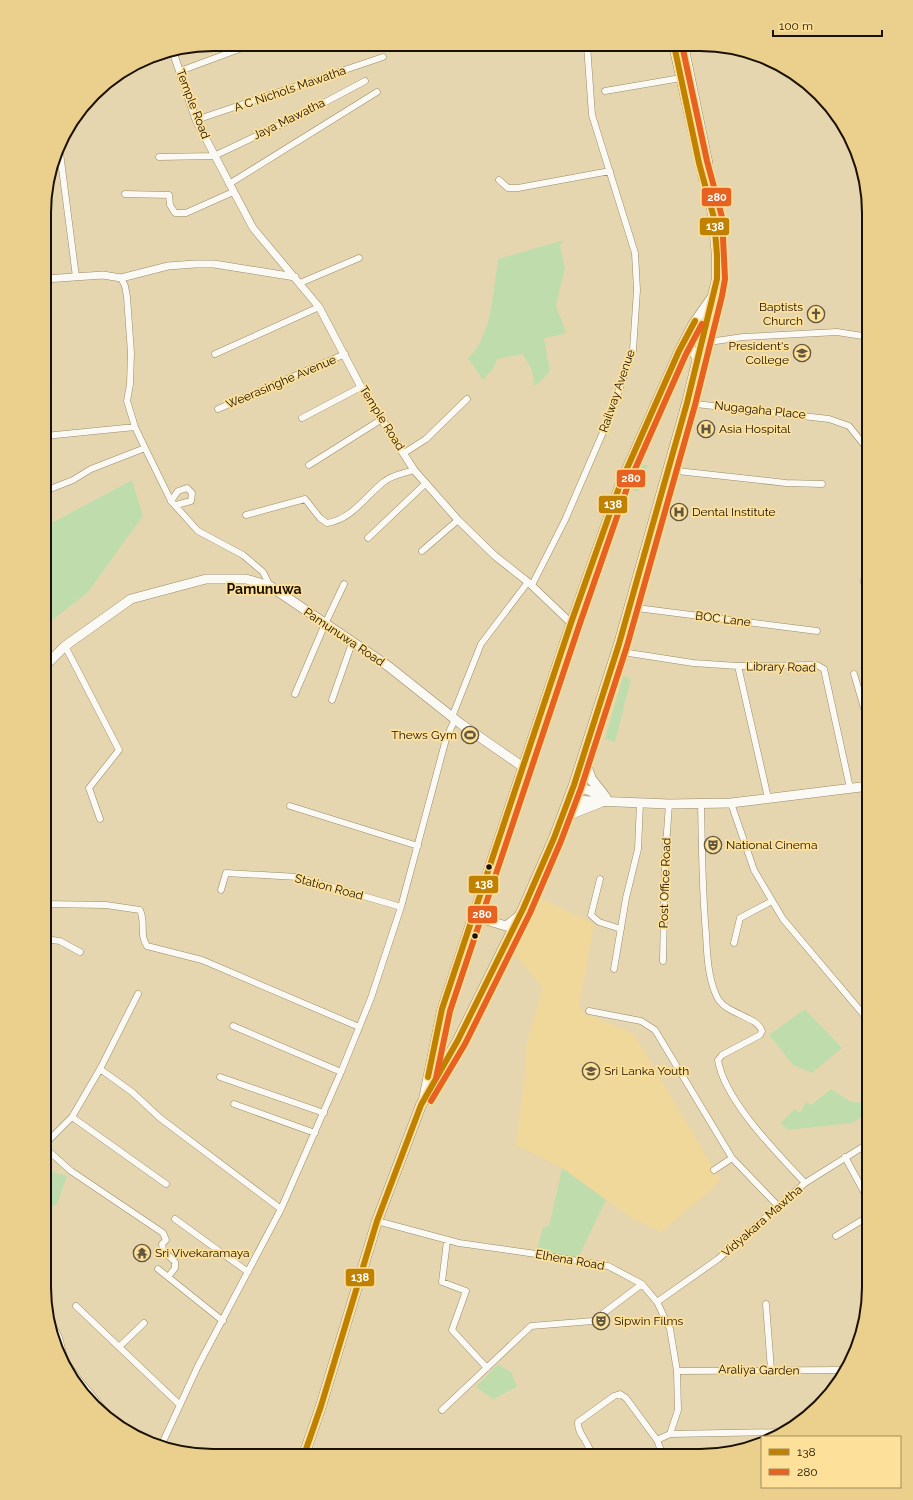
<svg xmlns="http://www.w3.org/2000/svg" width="913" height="1500" font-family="Raleway,sans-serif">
<rect width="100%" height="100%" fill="#e6d6b0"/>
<!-- built -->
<path fill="#f0d79a" d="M540,898L594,924L579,1007L586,1014L634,1034L720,1179L712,1189L661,1232L632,1218L562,1168L516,1145L524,1082L526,1059L525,1049L543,988L513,953Z"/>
<!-- green -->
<path fill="#bfddac" d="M564,240L560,246L565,268L556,306L566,332L564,334L544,338L550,371L539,383L534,386L532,370L523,354L497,359L493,369L483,380L468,358C493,335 493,290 498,259Z
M635,462L648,466L638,492L626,487Z
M132,480L143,516L88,592L45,626V536L50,530L48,525Z
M623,676L631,679L615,742L605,739Z
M805,1009L842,1048L812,1073L793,1065L769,1035Z
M831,1089L851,1102L869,1103V1110L853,1123L788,1130L780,1123L795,1109L800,1113L806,1102L811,1105Z
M562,1168L606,1200L578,1258L536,1254L543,1227L549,1226Z
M44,1169L67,1176L57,1204L44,1212Z
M498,1364L512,1373L517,1387L493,1399L476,1387Z"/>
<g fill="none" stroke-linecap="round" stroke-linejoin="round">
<defs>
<path id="minor" d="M134,66L173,53
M180,71L253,44
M605,91L681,78
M196,120L383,57
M59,145L76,277
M159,157L214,156L303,114L365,81
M499,180L508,188H518L610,171
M229,184L377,92
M125,194L169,195L170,205L175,213H186L233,192
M121,278L125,286L127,297L131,353L130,384L127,401L135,427L145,448L171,501L198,531L243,555L263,572L270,586
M300,283L359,258
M702,343L743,337L837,332L869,337
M215,354L319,307
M687,403L829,419L849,426L869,451
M218,409L345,354
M302,418L361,387
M45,436L135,427
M404,453L426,439L467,399
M309,465L382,419
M668,470L786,483L822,484
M45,491L73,480L91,469L145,448
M171,501L178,491L187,488L192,493L191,501L176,505
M246,515L305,499L320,518L327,523C353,519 366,495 385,481C392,475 405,473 414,470
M368,538L426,483
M422,551L458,520
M864,582L869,541
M532,585L565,520L610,416L633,350L637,290L635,253L592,115L587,45
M629,607L817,631
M65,646L119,750L89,788L100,819
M616,651L693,663L738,666L817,665L824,669L850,788
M738,666L768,798
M854,674L869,725
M295,694L325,624L344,584
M860,694L869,692
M332,700L352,643
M452,717L481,644L528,582
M701,803C702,847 702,890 706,934C707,955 708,978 717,997C726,1015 756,1015 762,1031L760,1035L722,1055L718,1060C724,1100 778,1154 805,1183
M731,803L754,870L783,919L869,1021
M290,806L418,846
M600,879L591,915L599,922L621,929
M221,890L226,873L298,877L401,907
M44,904L106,905L140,910C146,924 139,934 147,946L202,960L359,1027
M44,939L60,941L80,952
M734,943L740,918L772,901
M663,961L665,860L669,804
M614,969L626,898L638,849L640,803
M44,971L45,972
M589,1011L641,1021L655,1030L732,1158
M233,1026L341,1072
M100,1069L132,1092L160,1118L281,1209
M220,1077L324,1113
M234,1104L315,1133
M72,1117L166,1184
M44,1145L72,1117L100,1069L138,994
M44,1147L71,1171L163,1233L166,1240L162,1244L163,1250L175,1262V1268L168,1277L223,1321
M845,1157L869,1201
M714,1170L732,1158L779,1207
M175,1219L248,1272
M377,1221L459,1243L536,1254L608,1266L642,1284L657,1302L670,1329L677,1371L678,1410L670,1434L657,1440L663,1456
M836,1236L869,1216
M447,1241L442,1282L466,1291L452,1330L487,1368
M158,1269L168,1277
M657,1302L718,1259L805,1183L869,1143
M766,1304L771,1370
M76,1306L179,1404
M52,1326C64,1340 59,1350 67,1363C81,1385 99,1401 112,1422
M119,1347L144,1323
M677,1371L842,1370
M442,1410L531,1326L593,1321L642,1284
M670,1434L784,1432
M161,1446L198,1366L281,1209L341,1072L371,998L401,907L446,739L455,719
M591,1456C591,1443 577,1435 578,1422L614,1396L620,1394L626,1398L657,1440"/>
<path id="tertiary" d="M173,52L196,120L253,228L319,307L361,387L414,470L458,520L495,556L528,582L571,623
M45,279L103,275L121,278L168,266L195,264H214L295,277"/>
<path id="primary" d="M679,351L686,349H691L698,359
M45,666L65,646L131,599L206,579H246L270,586L388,666L461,724L523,767
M574,785L606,797
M569,800L669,804L731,803L869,786
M475,909L483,919L506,926L519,916
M424,1097L442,1009L571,623L621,482L679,351L693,324L712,297"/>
<path id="trunk" d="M674,45L704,179
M583,757L591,779L603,794
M561,820L568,815L601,802
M304,1455L321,1406L377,1221L421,1105L458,1040L523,909L554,838L574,785L619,644L687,403L717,279V255L707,161L683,45"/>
</defs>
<!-- minor casing -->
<use href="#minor" stroke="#988b6b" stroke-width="7"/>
<!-- tertiary casing -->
<use href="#tertiary" stroke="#988b6b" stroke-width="8"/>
<!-- primary casing -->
<use href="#primary" stroke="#988b6b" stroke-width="10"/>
<!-- trunk casing -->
<use href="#trunk" stroke="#988b6b" stroke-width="11"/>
<!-- minor -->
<use href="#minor" stroke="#fbf9f3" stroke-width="6"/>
<!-- tertiary -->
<use href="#tertiary" stroke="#fbf9f3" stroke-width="7"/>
<!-- primary -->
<use href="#primary" stroke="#fbf9f3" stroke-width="9"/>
<!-- trunk -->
<use href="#trunk" stroke="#fbf9f3" stroke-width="10"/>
<defs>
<path id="bus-1" d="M428,1077L442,1009L571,623L621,482L679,351L695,321
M304,1455L321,1406L377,1221L421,1105L458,1040L523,909L554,838L574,785L619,644L687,403L717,279V255L714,218L699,163L674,45"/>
<path id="bus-2" d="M436,1078L450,1011L579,626L628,485L686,354L702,324
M431,1101L465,1044L530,913L561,841L581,788L627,646L695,405L722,296L725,279L722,217L707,161L682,45"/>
</defs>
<!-- bus-1 casing -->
<use href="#bus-1" stroke="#fde099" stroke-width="9"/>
<!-- bus-2 casing -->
<use href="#bus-2" stroke="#fde099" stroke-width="9"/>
<!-- bus-1 -->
<use href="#bus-1" stroke="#c08100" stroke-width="6"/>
<!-- bus-2 -->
<use href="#bus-2" stroke="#e76120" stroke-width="6"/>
</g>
<!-- icons -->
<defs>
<symbol id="church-ring" viewBox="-11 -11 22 22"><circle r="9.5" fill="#fde099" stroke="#61563e" stroke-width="1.5"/><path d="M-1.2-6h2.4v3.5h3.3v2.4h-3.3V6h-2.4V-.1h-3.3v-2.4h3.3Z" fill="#61563e"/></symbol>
<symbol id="school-ring" viewBox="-11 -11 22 22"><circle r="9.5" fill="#fde099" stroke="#61563e" stroke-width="1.5"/><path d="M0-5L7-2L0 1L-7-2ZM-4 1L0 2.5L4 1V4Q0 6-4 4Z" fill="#61563e"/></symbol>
<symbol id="hospital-ring" viewBox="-11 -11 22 22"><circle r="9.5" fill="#fde099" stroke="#61563e" stroke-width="1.5"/><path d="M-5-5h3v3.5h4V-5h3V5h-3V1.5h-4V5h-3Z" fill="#61563e"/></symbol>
<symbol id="stadium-ring" viewBox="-11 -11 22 22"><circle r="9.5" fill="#fde099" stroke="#61563e" stroke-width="1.5"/><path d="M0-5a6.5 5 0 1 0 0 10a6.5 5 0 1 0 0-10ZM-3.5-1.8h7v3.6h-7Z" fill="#61563e"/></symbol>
<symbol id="theatre-ring" viewBox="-11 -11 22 22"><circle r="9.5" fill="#fde099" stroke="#61563e" stroke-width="1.5"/><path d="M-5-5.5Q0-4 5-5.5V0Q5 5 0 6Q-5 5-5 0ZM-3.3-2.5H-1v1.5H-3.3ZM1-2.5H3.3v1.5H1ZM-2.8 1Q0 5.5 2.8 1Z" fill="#61563e"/></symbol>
<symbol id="university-ring" viewBox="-11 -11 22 22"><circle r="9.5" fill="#fde099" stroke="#61563e" stroke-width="1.5"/><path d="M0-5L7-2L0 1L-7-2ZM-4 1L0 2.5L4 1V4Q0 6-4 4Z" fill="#61563e"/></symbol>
<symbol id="temple-ring" viewBox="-11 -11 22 22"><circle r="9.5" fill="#fde099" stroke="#61563e" stroke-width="1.5"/><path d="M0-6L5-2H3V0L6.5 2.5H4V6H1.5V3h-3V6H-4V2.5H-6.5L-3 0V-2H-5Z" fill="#61563e"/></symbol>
</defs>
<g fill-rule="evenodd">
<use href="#church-ring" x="806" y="304" width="20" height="20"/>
<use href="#school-ring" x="792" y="343" width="20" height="20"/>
<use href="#hospital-ring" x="696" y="419" width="20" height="20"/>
<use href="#hospital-ring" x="669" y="502" width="20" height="20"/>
<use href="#stadium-ring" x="460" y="725" width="20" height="20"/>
<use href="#theatre-ring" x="703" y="835" width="20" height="20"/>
<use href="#university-ring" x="581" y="1061" width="20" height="20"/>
<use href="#temple-ring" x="132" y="1243" width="20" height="20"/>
<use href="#theatre-ring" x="591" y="1311" width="20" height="20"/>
</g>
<!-- markers -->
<g fill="#1a1100" stroke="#fde099" stroke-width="1.5">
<circle cx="489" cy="867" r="3.5"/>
<circle cx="475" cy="936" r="3.5"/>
</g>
<g text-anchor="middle" stroke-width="3.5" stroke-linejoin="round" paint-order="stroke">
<!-- street labels -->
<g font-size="12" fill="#1a1100" stroke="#fde099">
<text transform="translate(290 89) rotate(-19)" y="4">A C Nichols Mawatha</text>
<text transform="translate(193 104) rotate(69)" y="4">Temple Road</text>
<text transform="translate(289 119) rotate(-26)" y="4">Jaya Mawatha</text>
<text transform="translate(281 382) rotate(-23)" y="4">Weerasinghe Avenue</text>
<text transform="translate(617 391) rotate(-71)" y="4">Railway Avenue</text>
<text transform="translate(760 410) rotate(6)" y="4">Nugagaha Place</text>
<text transform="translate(382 418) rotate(58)" y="4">Temple Road</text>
<text transform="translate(723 619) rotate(7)" y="4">BOC Lane</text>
<text transform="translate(344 637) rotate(34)" y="4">Pamunuwa Road</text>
<text transform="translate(781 667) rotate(1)" y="4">Library Road</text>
<text transform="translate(665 883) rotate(-88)" y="4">Post Office Road</text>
<text transform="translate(329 887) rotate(15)" y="4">Station Road</text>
<text transform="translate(762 1221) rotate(-41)" y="4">Vidyakara Mawtha</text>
<text transform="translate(570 1260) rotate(10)" y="4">Elhena Road</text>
<text transform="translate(759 1370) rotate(1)" y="4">Araliya Garden</text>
</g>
<!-- poi labels -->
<g font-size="12" fill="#1a1100" stroke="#fde099" text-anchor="start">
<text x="803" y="311" text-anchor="end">Baptists<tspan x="803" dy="14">Church</tspan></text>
<text x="789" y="350" text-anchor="end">President's<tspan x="789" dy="14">College</tspan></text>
<text x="719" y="433">Asia Hospital</text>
<text x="692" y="516">Dental Institute</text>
<text x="457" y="739" text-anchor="end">Thews Gym</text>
<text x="726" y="849">National Cinema</text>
<text x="604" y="1075">Sri Lanka Youth</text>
<text x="155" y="1257">Sri Vivekaramaya</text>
<text x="614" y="1325">Sipwin Films</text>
</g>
<!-- quarter labels -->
<g font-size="14" font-weight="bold" fill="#1a1100" stroke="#fde099">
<text x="264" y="594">Pamunuwa</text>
</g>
</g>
<!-- crop -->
<path d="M0 0H913V1500H0ZM213 51H700A162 162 0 0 1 862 213V1287A162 162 0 0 1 700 1449H213A162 162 0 0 1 51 1287V213A162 162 0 0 1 213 51Z" fill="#ebcf8d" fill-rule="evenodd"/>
<path fill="none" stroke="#1a1100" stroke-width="2" d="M213 51H700A162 162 0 0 1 862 213V1287A162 162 0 0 1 700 1449H213A162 162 0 0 1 51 1287V213A162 162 0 0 1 213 51Z"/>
<g stroke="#fde099" stroke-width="1.5">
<rect x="701" y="187" width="31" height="20" rx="4" fill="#e76120"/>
<rect x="699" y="217" width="31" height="19" rx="4" fill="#c08100"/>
<rect x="616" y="469" width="30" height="19" rx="4" fill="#e76120"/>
<rect x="598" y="495" width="30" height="19" rx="4" fill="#c08100"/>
<rect x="468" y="875" width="31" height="19" rx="4" fill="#c08100"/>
<rect x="467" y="905" width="31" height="19" rx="4" fill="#e76120"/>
<rect x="345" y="1268" width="30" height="19" rx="4" fill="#c08100"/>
</g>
<g font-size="11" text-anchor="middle" font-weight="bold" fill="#fff">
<text x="717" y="201">280</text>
<text x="715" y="230">138</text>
<text x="631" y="482">280</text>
<text x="613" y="508">138</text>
<text x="484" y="888">138</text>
<text x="482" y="918">280</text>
<text x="360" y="1281">138</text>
</g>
<!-- legend -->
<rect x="761" y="1436" width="140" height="52" fill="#fde099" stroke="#a28d5c"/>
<rect x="769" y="1449" width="20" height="6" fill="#c08100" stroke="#a28d5c"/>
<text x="797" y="1456" font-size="12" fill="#1a1100">138</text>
<rect x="769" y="1469" width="20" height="6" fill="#e76120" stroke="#a28d5c"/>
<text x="797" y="1476" font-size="12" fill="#1a1100">280</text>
<!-- scale -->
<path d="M773 30v6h109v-6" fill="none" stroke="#1a1100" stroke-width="2"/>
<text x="779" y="30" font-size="12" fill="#1a1100" stroke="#fde099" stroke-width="3" paint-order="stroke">100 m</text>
</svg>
